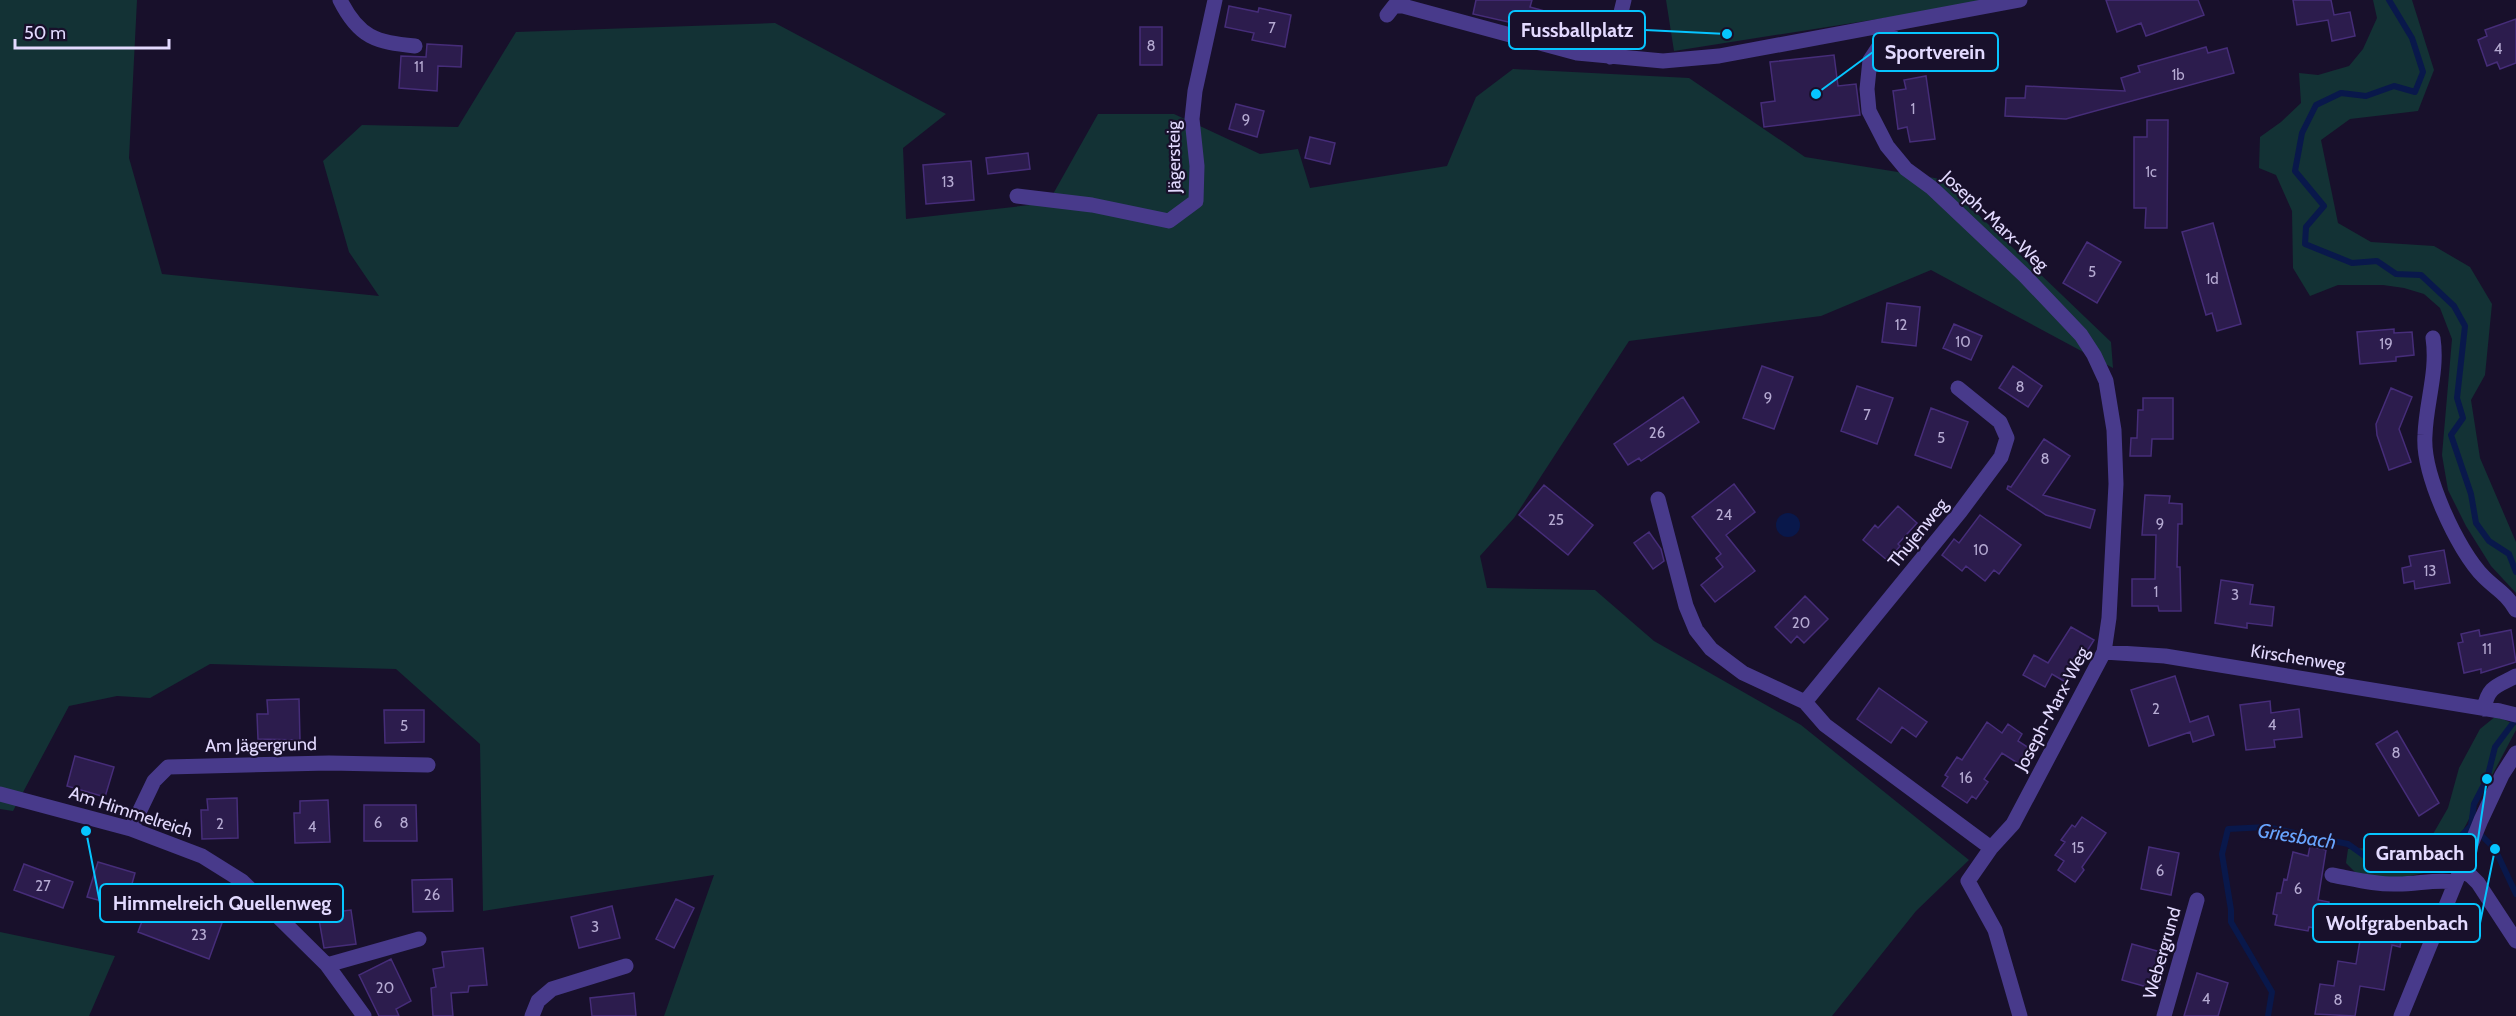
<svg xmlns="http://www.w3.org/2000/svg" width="2516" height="1016" font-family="Cabin,sans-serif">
<rect width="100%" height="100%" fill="#18102b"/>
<!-- green -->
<path fill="#133235" d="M0,0H137L129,158L162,274L379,296L349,252L323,161L362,125L458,127L516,32L775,23L946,114L903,148L906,219L1048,203L1098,114H1174L1260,154L1298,149L1310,188L1447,166L1476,97L1513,69L1689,78L1805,157L1941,179L2111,342L2113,368L1931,270L1821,316L1629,341L1514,518L1480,556L1487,588L1595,590L1654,641L1801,725L1969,860L1916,911L1832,1016H664L714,875L483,911L480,744L396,669L210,664L150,698L117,696L69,706L13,811L0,809Z
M1666,0H1999L1674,51Z
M2373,0H2412L2434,70L2418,111L2350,119L2321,140L2338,223L2371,242L2434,246L2470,267L2492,304L2485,375L2471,400L2480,458L2516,542V593L2491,566L2466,526L2448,490L2442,455L2452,339L2440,308L2424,294L2404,288L2383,285H2338L2310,296L2293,268L2292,211L2276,175L2259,168L2260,137L2281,122L2301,103L2299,73L2318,75L2349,66L2363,49L2377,18Z
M2496,716L2516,725V730L2450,855L2439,870L2394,879L2356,873L2346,863L2348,849L2385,847L2429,841L2448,808L2459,768L2480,729Z
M0,932L115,956L89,1016H0Z"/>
<!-- water -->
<path fill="#09184b" d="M1776 525a12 12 0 1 1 24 0a12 12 0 1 1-24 0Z"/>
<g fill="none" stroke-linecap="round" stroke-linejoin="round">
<!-- stream -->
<path stroke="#09184b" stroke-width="6" d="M2389,0L2412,38L2423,72L2415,92L2394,86L2366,96L2341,93L2316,105L2302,133L2295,171L2324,206L2306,227L2305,244L2352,263L2377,261L2396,274L2421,275L2454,306L2465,326L2457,398L2463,418L2451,435L2471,494L2476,523L2489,541L2509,554L2516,572
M2471,826L2474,804L2487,779L2495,747L2516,719
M2478,832L2495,849L2516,894
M2268,1016L2272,992L2231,922V910L2222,854L2228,829L2267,827L2348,844L2383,869C2433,865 2436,860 2471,826"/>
</g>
<!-- building -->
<path fill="#2c1c4d" stroke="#462d79" stroke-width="1.5" d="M1476,0H1532L1530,7L1577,20L1571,41L1529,30L1530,27L1473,14Z
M2106,0H2198L2204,15L2146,36L2141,23L2117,32Z
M2293,0H2331L2334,15L2350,12L2355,36L2332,41L2328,20L2297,25Z
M1229,6L1258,12L1259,8L1291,15L1285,47L1252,40L1254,33L1225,27Z
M2516,19V63L2500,69L2497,62L2487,66L2478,40L2487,36L2485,30Z
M1140,27H1162V65H1140Z
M427,44L462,46L461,67L438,66L437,91L399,88L401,56L426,57Z
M2206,47L2208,53L2227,48L2234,73L2066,119L2005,116L2006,98H2025L2026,86L2125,91L2121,78L2140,72L2138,66Z
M1834,55L1838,86L1856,84L1860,115L1764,127L1761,103L1775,101L1770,62Z
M1926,76L1935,139L1910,142L1907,127L1898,129L1893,91L1906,89L1904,80Z
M1236,104L1264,111L1257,137L1229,129Z
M2147,120H2168L2167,228H2145L2146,208H2134V137H2147Z
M1310,137L1335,143L1330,164L1305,158Z
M1028,153L1030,169L988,174L986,158Z
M971,161L974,200L926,204L923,165Z
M2213,223L2241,324L2217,331L2212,313L2206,315L2182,232Z
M2087,242L2121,262L2097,303L2063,283Z
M1887,303L1920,307L1916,346L1882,342Z
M1954,324L1982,336L1971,360L1943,348Z
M2394,329V333L2412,332L2414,355L2396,357V361L2360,364L2357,332Z
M1762,366L1793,377L1774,429L1743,418Z
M2013,366L2042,386L2028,407L1999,388Z
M1857,386L1893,398L1877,444L1841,431Z
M2391,388L2412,397L2399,429L2411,462L2389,470L2377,435L2376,424Z
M1683,397L1699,422L1641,461L1639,458L1628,465L1614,444Z
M2143,398H2173V439H2152L2151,456H2130L2131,438H2137L2138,410H2143Z
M1931,408L1968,422L1951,468L1915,455Z
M2044,439L2070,456L2043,495L2095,510L2090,528L2046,515L2007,489L2008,486L2011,487Z
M1734,484L1755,512L1726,535L1755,571L1715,602L1701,585L1723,567L1716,558L1721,554L1692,517Z
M1544,485L1593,525L1568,555L1519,515Z
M2145,495L2170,496L2169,503L2182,504V524H2178L2177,567H2180L2181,611H2159L2158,606H2132V579H2155L2156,535H2142Z
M1898,506L1917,523L1898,544L1900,546L1888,561L1863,540L1875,525L1878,528Z
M1980,515L2021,545L1999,574L1994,570L1985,581L1966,566L1962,571L1942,555L1954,539L1959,543Z
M1649,532L1661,549L1664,561L1653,569L1634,543Z
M2444,550L2450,583L2415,589L2414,581L2404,583L2402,568L2411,566L2409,556Z
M2221,580L2253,585L2250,604L2274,607L2272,626L2247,623V628L2215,623Z
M1805,596L1828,619L1804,643L1797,636L1791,643L1775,627Z
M2071,627L2094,640L2067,683L2052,674L2045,687L2023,675L2034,655L2048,663Z
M2479,630L2480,636L2511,630L2516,662L2481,673V669L2464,673L2458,643L2463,642L2461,634Z
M2175,676L2190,722L2208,716L2214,735L2193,742L2190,732L2149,746L2131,690Z
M1879,688L1927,722L1916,737L1902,727L1891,743L1857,719Z
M299,699L300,740L258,739L257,714H268L267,700Z
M2270,701L2271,713L2299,709L2302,737L2274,740L2275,747L2246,750L2240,705Z
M384,710H424V742L385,743Z
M1987,722L2002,733L2008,724L2022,734L2018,741L2029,748L2019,764L2002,753L1984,779L1988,782L1976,799L1972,796L1967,803L1942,786L1948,777L1945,775L1957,757L1962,760Z
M2397,731L2439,803L2419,816L2376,744Z
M75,756L114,767L105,797L67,786Z
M237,798L238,838L202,839L201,810H208L207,799Z
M328,800L330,842L295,843L294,813H300V801Z
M364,805H416L417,841H364Z
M2082,817L2106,833L2082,867L2084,870L2075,882L2058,870L2064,861L2055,855L2065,842L2061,840L2072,825L2075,827Z
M2310,846L2326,850L2318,900L2329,902L2324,930L2309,927L2308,931L2275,925L2277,915L2273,914L2277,893H2281L2284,879L2287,880L2293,852L2308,856Z
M2149,847L2179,853L2171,895L2141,889Z
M98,862L135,873L130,891L222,923L209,959L138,932L145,913L87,897Z
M24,864L73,882L63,908L14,890Z
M452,879L453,911L413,912L412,880Z
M676,899L694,908L674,948L656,939Z
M2366,905L2406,912L2400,947L2392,945L2384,990L2360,986L2355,1016L2315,1014L2320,984L2334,986L2338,961L2356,964Z
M612,906L620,938L579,948L571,917Z
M351,910L356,944L324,948L318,914Z
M2132,944L2168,954L2158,990L2122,980Z
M483,948L487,985L469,986L468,992L451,993L453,1016H433L431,988L436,987L433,969L444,967L442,952Z
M391,959L411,1001L396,1009L399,1016H379L359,975Z
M2197,973L2228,983L2218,1016H2184Z
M634,993L636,1016H592L590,998Z"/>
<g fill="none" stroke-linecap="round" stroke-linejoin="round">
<!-- minor -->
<path stroke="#483a8b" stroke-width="15" d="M340,0C359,38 376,42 415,46
M1387,15L1394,6H1403L1577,53L1663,61L1719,56L2020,0
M1610,57L1624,0
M1017,196L1092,205L1169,221L1196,201L1197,166L1192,119L1195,91L1215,0
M2433,338C2438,372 2426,402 2425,435C2422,473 2457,550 2484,577C2497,590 2505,592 2516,610
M1658,499L1686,606L1696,630L1711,649L1743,673L1805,702L1825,725L1991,848L2013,824L2104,652L2109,618L2116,484L2114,430L2106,381L2094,355L2081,335L2025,276L1932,188L1906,169L1887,146L1869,111L1867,89L1870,60L1893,25
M2104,652L2165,656L2500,711L2516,715
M1805,702L1960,512L2001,457L2007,438L2000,422L1958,388
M2484,709C2488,686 2497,686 2516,676
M0,794L131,829L202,856L242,881L327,965L364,1016
M131,829L154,781L168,767L329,763L428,765
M1991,848L1968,881L1995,930L2020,1016
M2460,870L2471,876L2478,883L2516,941
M2332,875C2354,879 2376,885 2398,884C2418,884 2436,879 2455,882
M327,965L419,939
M532,1016L538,1001L552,989L626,966
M2164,1016L2197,900
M2401,1016L2481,820L2502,775L2516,753"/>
</g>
<g text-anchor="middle" stroke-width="4.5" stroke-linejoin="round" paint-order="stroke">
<!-- number labels -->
<g font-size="15" fill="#b5aad2">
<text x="1272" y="33">7</text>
<text x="1151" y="51">8</text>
<text x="2498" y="54">4</text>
<text x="419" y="72">11</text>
<text x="2178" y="80">1b</text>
<text x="1913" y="114">1</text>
<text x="1246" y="125">9</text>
<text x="2151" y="177">1c</text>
<text x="948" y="187">13</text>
<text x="2092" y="277">5</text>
<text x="2212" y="284">1d</text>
<text x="1901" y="330">12</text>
<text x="1963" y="347">10</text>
<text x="2386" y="349">19</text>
<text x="2020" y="392">8</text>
<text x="1768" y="403">9</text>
<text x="1867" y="420">7</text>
<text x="1657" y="438">26</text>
<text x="1941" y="443">5</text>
<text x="2045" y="464">8</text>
<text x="1724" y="520">24</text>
<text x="1556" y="525">25</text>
<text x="2160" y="529">9</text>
<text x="1981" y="555">10</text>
<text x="2430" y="576">13</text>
<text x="2156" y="597">1</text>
<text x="2235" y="600">3</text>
<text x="1801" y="628">20</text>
<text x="2487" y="654">11</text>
<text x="2156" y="714">2</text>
<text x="2272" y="730">4</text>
<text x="404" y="731">5</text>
<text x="2396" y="758">8</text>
<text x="1966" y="783">16</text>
<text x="378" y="828">6</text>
<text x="404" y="828">8</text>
<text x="220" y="829">2</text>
<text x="312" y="832">4</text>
<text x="2078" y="853">15</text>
<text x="2160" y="876">6</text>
<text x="43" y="891">27</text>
<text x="2298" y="894">6</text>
<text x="432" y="900">26</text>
<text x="595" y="932">3</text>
<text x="199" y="940">23</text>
<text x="385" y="993">20</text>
<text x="2206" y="1004">4</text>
<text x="2338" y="1005">8</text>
</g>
<!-- street labels -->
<g font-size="18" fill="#e3daff" stroke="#18102b">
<text transform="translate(1174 157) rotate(-91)" y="6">Jägersteig</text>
<text transform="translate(1995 221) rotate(43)" y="6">Joseph-Marx-Weg</text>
<text transform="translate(1918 533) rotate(-51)" y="6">Thujenweg</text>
<text transform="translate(2298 658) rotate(9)" y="6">Kirschenweg</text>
<text transform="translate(2052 709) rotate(-62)" y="6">Joseph-Marx-Weg</text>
<text transform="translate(261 745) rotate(-1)" y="6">Am Jägergrund</text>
<text transform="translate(131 812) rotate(18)" y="6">Am Himmelreich</text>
<text transform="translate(2162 953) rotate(-74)" y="6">Webergrund</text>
</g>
<!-- water labels -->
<g font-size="20" font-style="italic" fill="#68a5ff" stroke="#18102b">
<text transform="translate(2297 836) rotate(9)" y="7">Griesbach</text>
</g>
</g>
<!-- callouts -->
<path fill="none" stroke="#06c5ff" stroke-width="2" d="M1727 34L1645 30M1816 94L1873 52M2487 779L2476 853M86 831L100 903M2495 849L2480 923"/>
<g fill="#06c5ff" stroke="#18102b" stroke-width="2">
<circle cx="1727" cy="34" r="6"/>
<circle cx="1816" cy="94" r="6"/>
<circle cx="2487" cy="779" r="6"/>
<circle cx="86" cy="831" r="6"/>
<circle cx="2495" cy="849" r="6"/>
</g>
<g fill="#18102b" stroke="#06c5ff" stroke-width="2">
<rect x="1509" y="11" width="136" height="38" rx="6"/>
<rect x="1873" y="33" width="125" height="38" rx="6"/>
<rect x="2364" y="834" width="112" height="38" rx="6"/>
<rect x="100" y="884" width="243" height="38" rx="6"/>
<rect x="2313" y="904" width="167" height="38" rx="6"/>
</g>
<g font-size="20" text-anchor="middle" font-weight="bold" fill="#e3daff">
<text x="1577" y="37">Fussballplatz</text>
<text x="1935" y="59">Sportverein</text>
<text x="2420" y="860">Grambach</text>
<text x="222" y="910">Himmelreich Quellenweg</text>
<text x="2397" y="930">Wolfgrabenbach</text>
</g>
<!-- scale -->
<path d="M15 39v9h154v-9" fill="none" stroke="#e3daff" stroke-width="3"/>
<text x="24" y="39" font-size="18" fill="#e3daff" stroke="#18102b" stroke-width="4.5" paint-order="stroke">50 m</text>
</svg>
